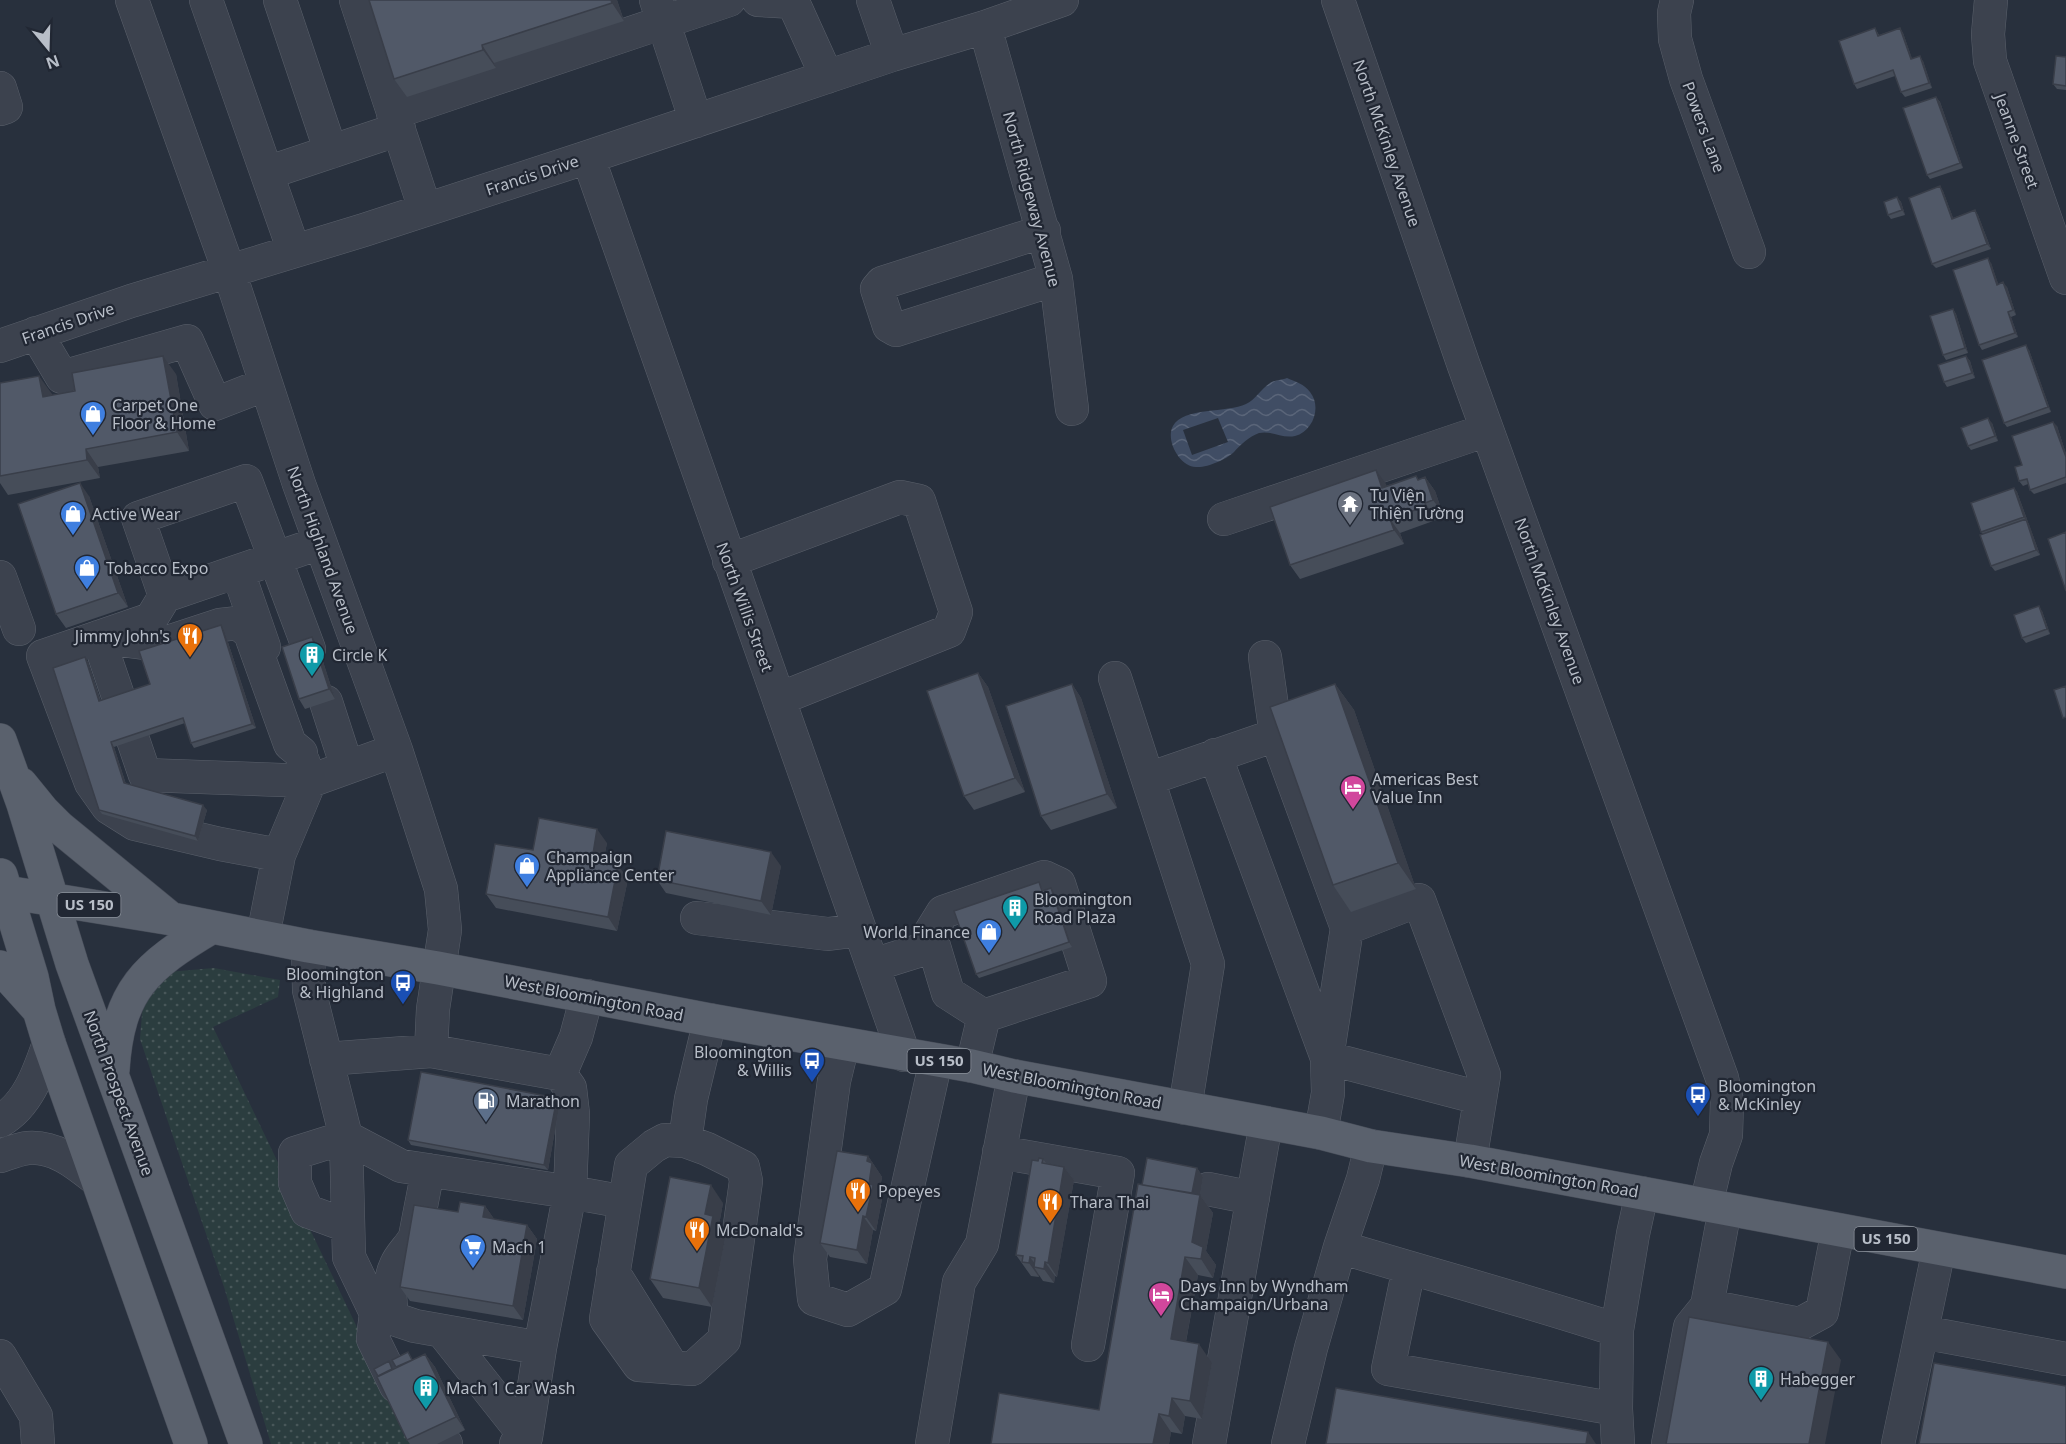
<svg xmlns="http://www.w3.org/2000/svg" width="2066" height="1444" font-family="'Noto Sans',sans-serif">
<defs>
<pattern id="grass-dots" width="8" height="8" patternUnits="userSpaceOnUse" patternTransform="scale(1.5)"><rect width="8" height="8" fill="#2b3d3f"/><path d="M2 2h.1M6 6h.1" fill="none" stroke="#485759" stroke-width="1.8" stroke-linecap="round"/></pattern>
<pattern id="water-waves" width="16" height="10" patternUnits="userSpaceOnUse" patternTransform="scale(1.5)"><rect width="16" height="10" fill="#404d64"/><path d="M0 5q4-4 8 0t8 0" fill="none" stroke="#5a6579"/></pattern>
</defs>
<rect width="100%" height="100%" fill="#28303d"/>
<!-- grass -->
<path fill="url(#grass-dots)" d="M214,968L280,980L278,997L213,1027L413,1444H271L224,1287L140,1039L143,1002L168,972Z"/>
<!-- water -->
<path fill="url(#water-waves)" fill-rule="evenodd" d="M1287,378C1296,382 1304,384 1310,392C1322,407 1313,431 1295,436C1282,439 1271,430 1259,433C1250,436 1240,445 1234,452C1227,459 1207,468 1196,467C1180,467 1165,440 1173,426C1183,407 1228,413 1246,404C1255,400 1261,389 1270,383C1274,380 1282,380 1287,378ZM1218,418L1228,442L1192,455L1183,430Z"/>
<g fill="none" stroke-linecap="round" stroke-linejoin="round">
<defs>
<path id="minor" d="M132,0L229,271L299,484L396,750L441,889L445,930L433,1009L431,1051L560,1074L576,1037L587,996
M206,0L294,251
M280,0L331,152
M356,0L425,209
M656,0L696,121
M758,0L793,2L827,77
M873,0L892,55
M1338,0L1464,366L1722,1078L1727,1101L1726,1135L1716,1163L1706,1205
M1677,0L1674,13L1675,39L1686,79L1749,252
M1991,0L1988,34L1990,61L2066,278
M985,27L1056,279L1072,409
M0,88L6,107L0,109
M393,113L729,0
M588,157L904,1055
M267,173L399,129
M1044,231L882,283L877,289L889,326L896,330L1056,279
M36,333L62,377L187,341L215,404L266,384
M0,346L131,301L364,230L588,157L892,55L985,27L1062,0
M1224,519L1487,430
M729,561L900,497L919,501L956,612L949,631L779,699
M238,572L264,647
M0,577L19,629
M165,596L138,518L246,481L309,649
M1265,657L1276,735
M1115,678L1208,964L1185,1108
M326,702L347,767
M1215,755L1327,1058L1480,1098
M303,761L310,781L396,750
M1148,779L1276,735L1347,928L1327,1058L1328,1093L1321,1133
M279,855L310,781L145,775L98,637L159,645L220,625L238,623L250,633L290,744L301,753
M697,918L828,934L860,930
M1347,928L1419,900L1484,1075L1470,1161
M263,936L279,855L220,844L135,824L108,807L91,783L43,656L151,619L165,596L320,543
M308,946L309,990L346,1137L401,1166L570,1192L625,1202
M873,965L934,946
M843,1044L834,1081L810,1259L814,1299L848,1310L885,1289L936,1060
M326,1059L431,1051
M972,1066L984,1016L1090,981L1059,884L1044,877L943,912L930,933L948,993L984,1016
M0,1121C28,1105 39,1072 49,1043
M665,1140L685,1141L707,1149L743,1167L746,1181L724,1340L692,1369L639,1365L606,1319L631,1165L654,1146Z
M685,1141L691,1099L710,1020
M1371,1146L1363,1179L1340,1247C1432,1275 1525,1300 1617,1330L1633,1234L1642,1193
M999,1152L1118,1173L1088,1345
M0,1156C9,1153 19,1149 28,1148C56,1146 77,1164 97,1180
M1208,1189L1253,1198
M348,1226L307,1211L295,1183V1153L346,1137L349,1257L376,1313L415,1326L540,1348L526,1437L516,1444
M1409,1268L1388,1369L1616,1409
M613,1272L673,1368
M1707,1306L1800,1324L1822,1312L1838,1230
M376,1313L373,1339L396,1386
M392,1318C390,1300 388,1282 396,1265C400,1255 410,1247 415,1237L428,1170
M1617,1330L1616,1409L1618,1444
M442,1331L526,1437
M1922,1332L2066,1359
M540,1348L570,1192L573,1114L570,1088L560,1074
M0,1356L36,1416L38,1444
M443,1441L446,1444
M932,1444L959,1282L982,1244L1014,1076
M1209,1444L1266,1123
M1288,1444L1311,1348L1340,1247
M1668,1444L1690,1327L1707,1306L1725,1209
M1898,1444L1939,1249"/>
<path id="major" d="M0,740L23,804L72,964L246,1444
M21,784L43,811L59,827L170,918
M1,875L32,977L39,1010L49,1043L191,1444
M0,891L172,919L308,946L438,968L710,1020L972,1066L1014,1076L1321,1133L1371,1146L1470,1161L2066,1272
M0,967L37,1008
M113,1070C118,990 146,966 212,927"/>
</defs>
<!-- minor casing -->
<use href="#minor" stroke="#5a606b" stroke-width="34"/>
<!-- major casing -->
<use href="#major" stroke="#454b57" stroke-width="34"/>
<!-- minor -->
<use href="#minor" stroke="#3c424e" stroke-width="33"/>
<!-- major -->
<use href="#major" stroke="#5a616d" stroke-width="33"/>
</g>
<!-- wall -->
<path fill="#464d59" d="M369,0H617L624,21L494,63L496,68L407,97L394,79Z
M1875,28L1879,35L1900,28L1903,33L1912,59L1923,61L1932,88L1905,97L1901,92L1895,76L1857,89L1854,84Z
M2066,57V90L2057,89L2053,84Z
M1936,97L1940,102L1963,168L1930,179L1927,175Z
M1940,186L1943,191L1953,218L1975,210L1978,215L1991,249L1936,268L1932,264Z
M1897,197L1901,202L1905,215L1891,219L1888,215Z
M1991,263L1998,284L2007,287L2016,315L2011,317L2018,337L1982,350L1979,345Z
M1953,309L1956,314L1968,353L1946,360L1943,355Z
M2029,350L2051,412L2007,427L2004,423Z
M1966,356L1970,361L1975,378L1947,387L1944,382Z
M176,374L189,451L98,467L100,478L8,495L0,483V383L52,394V395Z
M1992,423L1998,441L1971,450L1968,446Z
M2057,426L2066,454V483L2034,494L2030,490L2028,484L2023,486L2019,481L2022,465Z
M1376,470L1386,486L1416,476L1419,480L1425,477L1435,491L1443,514L1435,517L1436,520L1400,533L1404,544L1300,579L1290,565Z
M2014,488L2017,492L2040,555L1995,571L1991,566L1983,534L1981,532Z
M89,496L128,607L66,628L56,614Z
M2042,611L2050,634L2026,643L2022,638Z
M221,625L224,630L256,728L194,748L191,743L185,723L114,747L126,784L207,810L198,841L102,814L99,810L85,657L88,662L101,701L150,684Z
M318,646L335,699L305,709L299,699Z
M978,673L988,687L1025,792L974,810L964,796Z
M1072,684L1081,698L1117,808L1051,830L1041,816Z
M1335,684L1354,710L1416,889L1351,912L1333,885Z
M607,843L603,862L628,879L617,931L496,908L486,894L533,850Z
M781,866L771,915L666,893L657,880Z
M1039,882L1043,891L1054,893L1072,947L979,978L976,974Z
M557,1098L560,1102L548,1170L411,1145L408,1140Z
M868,1156L882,1177L879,1194L882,1199L876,1231L873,1230L867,1264L830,1257L820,1243Z
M1043,1159L1046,1163L1064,1167L1074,1180L1057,1277L1055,1276L1054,1283L1043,1281L1039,1275V1277L1031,1276L1016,1255L1038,1161Z
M1197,1168L1203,1177L1200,1195L1213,1213L1206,1251L1216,1265L1213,1278L1198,1275L1186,1342L1212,1363L1202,1419L1185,1416L1182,1434L1171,1432L1169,1444H991L1099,1410L1142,1185Z
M723,1203L719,1225L726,1234L712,1307L663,1298L650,1279Z
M485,1206L494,1219L527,1225L537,1239L523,1320L410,1301L400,1287L458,1212Z
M425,1354L435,1367L465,1430L437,1444H410L407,1440L393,1369L411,1357L412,1360Z"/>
<!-- shaded-wall -->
<path fill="#393e49" d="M611,0H617L624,21L612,3Z
M1900,28L1903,33L1914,64L1911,59Z
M482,45L494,63L496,68L483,50Z
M1920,56L1923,61L1932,88L1929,83Z
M1936,97L1940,102L1963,168L1960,163Z
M1940,186L1943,191L1955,223L1952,219Z
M1897,197L1901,202L1905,215L1902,210Z
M1975,210L1978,215L1991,249L1987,244Z
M1988,258L1991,263L2000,289L1997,285Z
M2003,282L2007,287L2016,315L2013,310Z
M1953,309L1956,314L1968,353L1965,348Z
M2008,312L2011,317L2018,337L2015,333Z
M2026,345L2029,350L2051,412L2048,407Z
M163,356L176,374L189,451L177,432Z
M1966,356L1970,361L1975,378L1972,373Z
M39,376L52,394L56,415L43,397Z
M1988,418L1992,423L1998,441L1995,436Z
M2053,422L2057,426L2066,454V458Z
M86,449L98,467L100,478L87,460Z
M1376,470L1386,484L1392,502L1382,488Z
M1425,477L1435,491L1443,514L1433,500Z
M80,483L89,496L128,607L118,593Z
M2014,488L2017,492L2028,522L2024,517Z
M1425,503L1435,517L1436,520L1426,506Z
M1390,519L1400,533L1404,544L1394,530Z
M2026,519L2029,524L2040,555L2036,550Z
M2039,606L2042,611L2050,634L2047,629Z
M221,625L224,630L256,728L252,724Z
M312,637L318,646L335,699L329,689Z
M85,657L88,662L102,706L99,701Z
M978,673L988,687L1025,792L1015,778Z
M1072,684L1081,698L1117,808L1107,794Z
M1335,684L1354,710L1416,889L1398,863Z
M111,742L114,747L127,788L124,783Z
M203,805L207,810L198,841L195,836Z
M597,829L607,843L601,874L592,860Z
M771,852L781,866L771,915L761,901Z
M618,865L628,879L617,931L608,917Z
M1051,888L1054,893L1072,947L1069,942Z
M557,1098L560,1102L548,1170L544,1165Z
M868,1156L882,1177L879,1194L882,1199L876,1231L866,1217L869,1184L867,1161Z
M1064,1167L1074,1180L1057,1277L1048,1263Z
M1197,1168L1203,1177L1200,1195L1213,1213L1206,1251L1216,1265L1213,1278L1201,1259L1192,1242V1195Z
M711,1185L723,1203L719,1225L726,1234L712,1307L699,1288L705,1214Z
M485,1206L495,1220L483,1217Z
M863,1216L873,1230L867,1264L857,1250Z
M527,1225L537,1239L523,1320L513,1306Z
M1030,1257L1038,1268L1034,1267L1039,1275V1277L1029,1263Z
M1185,1257L1198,1275L1183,1357L1171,1339Z
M1045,1262L1055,1276L1054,1283L1044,1269Z
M1828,1342L1841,1360L1825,1444H1809Z
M1199,1344L1212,1363L1202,1419L1190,1401Z
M425,1354L435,1367L465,1430L456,1417Z
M1172,1398L1185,1416L1182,1434L1169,1416Z
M1159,1414L1171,1432L1169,1444H1153Z
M1588,1432L1596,1444H1586Z"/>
<!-- building -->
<path fill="#515968" stroke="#393e49" stroke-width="1.5" d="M369,0H611L612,3L482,45L483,50L394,79Z
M1875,28L1878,36L1900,28L1911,59L1920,56L1929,83L1901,92L1893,70L1854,84L1839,41Z
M2056,56L2066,57V86L2053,84Z
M1936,97L1960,163L1927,175L1903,108Z
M1940,186L1952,219L1975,210L1987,244L1932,264L1909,198Z
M1897,197L1902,210L1888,215L1884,202Z
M1988,258L1997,285L2003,282L2013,310L2008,312L2015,333L1979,345L1953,270Z
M1953,309L1965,348L1943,355L1930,316Z
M2026,345L2048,407L2004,423L1982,360Z
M163,356L177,432L86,449L87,460L0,476V383L39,376L43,397L75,391L72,373Z
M1966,356L1972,373L1944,382L1938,365Z
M1988,418L1995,436L1968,446L1961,428Z
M2053,422L2066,457V477L2030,490L2027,479L2019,481L2015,467L2022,465L2012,436Z
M1376,470L1382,488L1416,476L1418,480L1425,477L1433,500L1425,503L1426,506L1390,519L1394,530L1290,565L1270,507Z
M80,483L118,593L56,614L18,504Z
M2014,488L2024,517L1981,532L1971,503Z
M2026,519L2036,550L1991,566L1980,535Z
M2066,532V591L2048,539Z
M2039,606L2047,629L2022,638L2014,615Z
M221,625L252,724L191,743L183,718L111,742L124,783L203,805L195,836L99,810L53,668L85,657L99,701L150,684L139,651Z
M312,637L329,689L299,699L282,647Z
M978,673L1015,778L964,796L927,691Z
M1072,684L1107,794L1041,816L1006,706Z
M1335,684L1398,863L1333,885L1270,707Z
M2066,686V717L2063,718L2054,690Z
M539,818L597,829L592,860L618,865L608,917L486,894L495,844L533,850Z
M666,831L771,852L761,901L657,880Z
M1039,882L1042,891L1051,888L1069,942L976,974L954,911Z
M421,1072L557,1098L544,1165L408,1140Z
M837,1151L868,1156L867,1161L872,1163L869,1184L873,1185L866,1217L863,1216L857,1250L820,1243Z
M1039,1158L1043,1159L1042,1163L1064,1167L1048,1263L1045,1262L1044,1269L1034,1267L1035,1258L1030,1257L1029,1263L1022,1262L1023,1256L1016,1255L1032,1160L1038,1161Z
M1147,1158L1197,1168L1192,1193L1142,1185Z
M670,1177L711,1185L705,1214L713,1216L699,1288L650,1279Z
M1138,1184L1200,1195L1192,1242L1203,1247L1201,1259L1185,1257L1171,1339L1199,1344L1190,1401L1172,1398L1169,1416L1159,1414L1153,1444H991L999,1393L1099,1410Z
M460,1202L485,1206L483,1217L527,1225L513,1306L400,1287L414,1205L458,1212Z
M1689,1317L1828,1342L1809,1444H1666Z
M408,1352L412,1360L396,1367L392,1360Z
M425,1354L456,1417L407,1440L377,1377Z
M389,1361L392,1369L378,1376L374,1369Z
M1934,1363L2066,1386V1444H1919Z
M1336,1388L1588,1432L1586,1444H1326Z"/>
<!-- icons -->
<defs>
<symbol id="shop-pin" viewBox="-11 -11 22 30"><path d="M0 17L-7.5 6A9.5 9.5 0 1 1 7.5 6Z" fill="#3f7fe0" stroke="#212733"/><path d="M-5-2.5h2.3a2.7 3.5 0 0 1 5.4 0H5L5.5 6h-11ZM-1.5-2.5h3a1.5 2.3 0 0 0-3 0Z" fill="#fff"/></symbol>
<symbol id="temple-pin" viewBox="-11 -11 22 30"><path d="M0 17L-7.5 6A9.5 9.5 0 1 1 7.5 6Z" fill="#6b7280" stroke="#212733"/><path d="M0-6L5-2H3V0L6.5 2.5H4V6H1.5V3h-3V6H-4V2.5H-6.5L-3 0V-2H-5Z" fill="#fff"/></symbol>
<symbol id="restaurant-pin" viewBox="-11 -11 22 30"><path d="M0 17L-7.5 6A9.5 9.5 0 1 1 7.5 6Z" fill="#e8710a" stroke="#212733"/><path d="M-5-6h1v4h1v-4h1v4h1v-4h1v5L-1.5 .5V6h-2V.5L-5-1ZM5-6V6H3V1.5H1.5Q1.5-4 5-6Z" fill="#fff"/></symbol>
<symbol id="building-pin" viewBox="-11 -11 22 30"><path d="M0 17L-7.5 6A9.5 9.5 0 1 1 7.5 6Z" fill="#0f9aa8" stroke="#212733"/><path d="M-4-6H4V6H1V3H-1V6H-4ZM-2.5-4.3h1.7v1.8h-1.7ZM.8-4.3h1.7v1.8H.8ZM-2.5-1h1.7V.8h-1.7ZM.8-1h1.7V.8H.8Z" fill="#fff"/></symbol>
<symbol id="hotel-pin" viewBox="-11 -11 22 30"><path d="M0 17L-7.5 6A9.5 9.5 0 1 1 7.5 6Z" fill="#d1479c" stroke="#212733"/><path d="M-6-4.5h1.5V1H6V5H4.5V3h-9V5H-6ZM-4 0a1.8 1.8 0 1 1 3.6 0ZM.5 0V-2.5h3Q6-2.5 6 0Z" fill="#fff"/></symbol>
<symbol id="bus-pin" viewBox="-11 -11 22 30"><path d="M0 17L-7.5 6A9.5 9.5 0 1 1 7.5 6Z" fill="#1a4fb4" stroke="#212733"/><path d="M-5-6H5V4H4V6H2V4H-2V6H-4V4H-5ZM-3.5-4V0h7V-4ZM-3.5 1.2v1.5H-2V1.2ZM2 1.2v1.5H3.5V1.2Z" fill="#fff"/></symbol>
<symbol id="fuel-pin" viewBox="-11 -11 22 30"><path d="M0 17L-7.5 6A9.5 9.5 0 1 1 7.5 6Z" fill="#5c6f8a" stroke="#212733"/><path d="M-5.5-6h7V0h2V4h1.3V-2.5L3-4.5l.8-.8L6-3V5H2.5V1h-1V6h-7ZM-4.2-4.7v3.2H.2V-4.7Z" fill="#fff"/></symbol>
<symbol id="supermarket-pin" viewBox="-11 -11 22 30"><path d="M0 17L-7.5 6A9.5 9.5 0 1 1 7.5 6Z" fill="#3f7fe0" stroke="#212733"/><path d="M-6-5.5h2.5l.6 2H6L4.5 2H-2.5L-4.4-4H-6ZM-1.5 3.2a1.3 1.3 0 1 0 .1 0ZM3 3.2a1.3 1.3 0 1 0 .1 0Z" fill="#fff"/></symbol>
</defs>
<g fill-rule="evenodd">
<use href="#shop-pin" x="78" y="399" width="30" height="40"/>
<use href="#temple-pin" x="1335" y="489" width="30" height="40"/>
<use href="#shop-pin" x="58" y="499" width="30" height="40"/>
<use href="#shop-pin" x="72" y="553" width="30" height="40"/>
<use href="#restaurant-pin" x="175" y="621" width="30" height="40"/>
<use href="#building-pin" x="297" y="640" width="30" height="40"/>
<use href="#hotel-pin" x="1338" y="773" width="30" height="40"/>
<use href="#shop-pin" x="512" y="851" width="30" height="40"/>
<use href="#building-pin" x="1000" y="893" width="30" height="40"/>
<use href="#shop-pin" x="974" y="917" width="30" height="40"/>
<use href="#bus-pin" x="388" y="968" width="30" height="40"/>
<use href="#bus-pin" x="797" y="1046" width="30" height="40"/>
<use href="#bus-pin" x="1683" y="1080" width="30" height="40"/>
<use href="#fuel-pin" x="471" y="1086" width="30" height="40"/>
<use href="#restaurant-pin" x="843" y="1176" width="30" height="40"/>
<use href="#restaurant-pin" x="1035" y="1187" width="30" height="40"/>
<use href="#restaurant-pin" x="682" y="1215" width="30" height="40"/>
<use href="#supermarket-pin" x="458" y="1232" width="30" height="40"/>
<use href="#hotel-pin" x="1146" y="1280" width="30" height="40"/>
<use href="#building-pin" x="1746" y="1364" width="30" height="40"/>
<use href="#building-pin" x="411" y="1373" width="30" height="40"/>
</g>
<g text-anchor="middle" stroke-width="4.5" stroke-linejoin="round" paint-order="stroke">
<!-- shield labels -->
<g fill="#212733" stroke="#8b919b" stroke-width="1.5">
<rect x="57.5" y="893" width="63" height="24" rx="4.5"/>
<rect x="907.5" y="1049" width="63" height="24" rx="4.5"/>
<rect x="1854.5" y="1227" width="63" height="24" rx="4.5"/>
</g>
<g font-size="15" font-weight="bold" fill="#b8bec8">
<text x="89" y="910">US 150</text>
<text x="939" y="1066">US 150</text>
<text x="1886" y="1244">US 150</text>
</g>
<!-- street labels -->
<g font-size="16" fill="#b8bec8" stroke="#212733">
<text transform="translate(1704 127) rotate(70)" y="6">Powers Lane</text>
<text transform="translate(2017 141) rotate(70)" y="6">Jeanne Street</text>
<text transform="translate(1387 143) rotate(71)" y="6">North McKinley Avenue</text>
<text transform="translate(532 175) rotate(-18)" y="6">Francis Drive</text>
<text transform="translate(1032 199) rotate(75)" y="6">North Ridgeway Avenue</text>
<text transform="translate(68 323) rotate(-19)" y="6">Francis Drive</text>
<text transform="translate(323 550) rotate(70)" y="6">North Highland Avenue</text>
<text transform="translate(1550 601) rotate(70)" y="6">North McKinley Avenue</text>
<text transform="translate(745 607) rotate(70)" y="6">North Willis Street</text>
<text transform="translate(594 998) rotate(11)" y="6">West Bloomington Road</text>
<text transform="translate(1072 1086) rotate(11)" y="6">West Bloomington Road</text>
<text transform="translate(119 1093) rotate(70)" y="6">North Prospect Avenue</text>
<text transform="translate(1549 1176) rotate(10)" y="6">West Bloomington Road</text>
</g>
<!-- poi labels -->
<g font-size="16" fill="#b8bec8" stroke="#212733" text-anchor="start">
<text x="112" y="411">Carpet One<tspan x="112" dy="18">Floor &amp; Home</tspan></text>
<text x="1370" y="501">Tu Viện<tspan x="1370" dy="18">Thiện Tường</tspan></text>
<text x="92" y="520">Active Wear</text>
<text x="106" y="574">Tobacco Expo</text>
<text x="170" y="642" text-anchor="end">Jimmy John's</text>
<text x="332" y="661">Circle K</text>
<text x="1372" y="785">Americas Best<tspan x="1372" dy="18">Value Inn</tspan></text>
<text x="546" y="863">Champaign<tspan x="546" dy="18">Appliance Center</tspan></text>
<text x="1034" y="905">Bloomington<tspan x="1034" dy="18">Road Plaza</tspan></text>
<text x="970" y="938" text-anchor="end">World Finance</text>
<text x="384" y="980" text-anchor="end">Bloomington<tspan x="384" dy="18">&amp; Highland</tspan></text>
<text x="792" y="1058" text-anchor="end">Bloomington<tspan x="792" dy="18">&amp; Willis</tspan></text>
<text x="1718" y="1092">Bloomington<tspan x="1718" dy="18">&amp; McKinley</tspan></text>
<text x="506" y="1107">Marathon</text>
<text x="878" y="1197">Popeyes</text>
<text x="1070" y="1208">Thara Thai</text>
<text x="716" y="1236">McDonald's</text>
<text x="492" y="1253">Mach 1</text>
<text x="1180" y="1292">Days Inn by Wyndham<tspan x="1180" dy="18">Champaign/Urbana</tspan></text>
<text x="1780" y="1385">Habegger</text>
<text x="446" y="1394">Mach 1 Car Wash</text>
</g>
</g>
<!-- north arrow -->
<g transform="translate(48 48) rotate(161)" stroke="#212733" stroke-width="4.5" paint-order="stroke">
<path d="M0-4.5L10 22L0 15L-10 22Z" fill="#b8bec8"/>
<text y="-9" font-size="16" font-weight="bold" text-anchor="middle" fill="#b8bec8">N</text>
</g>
</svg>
